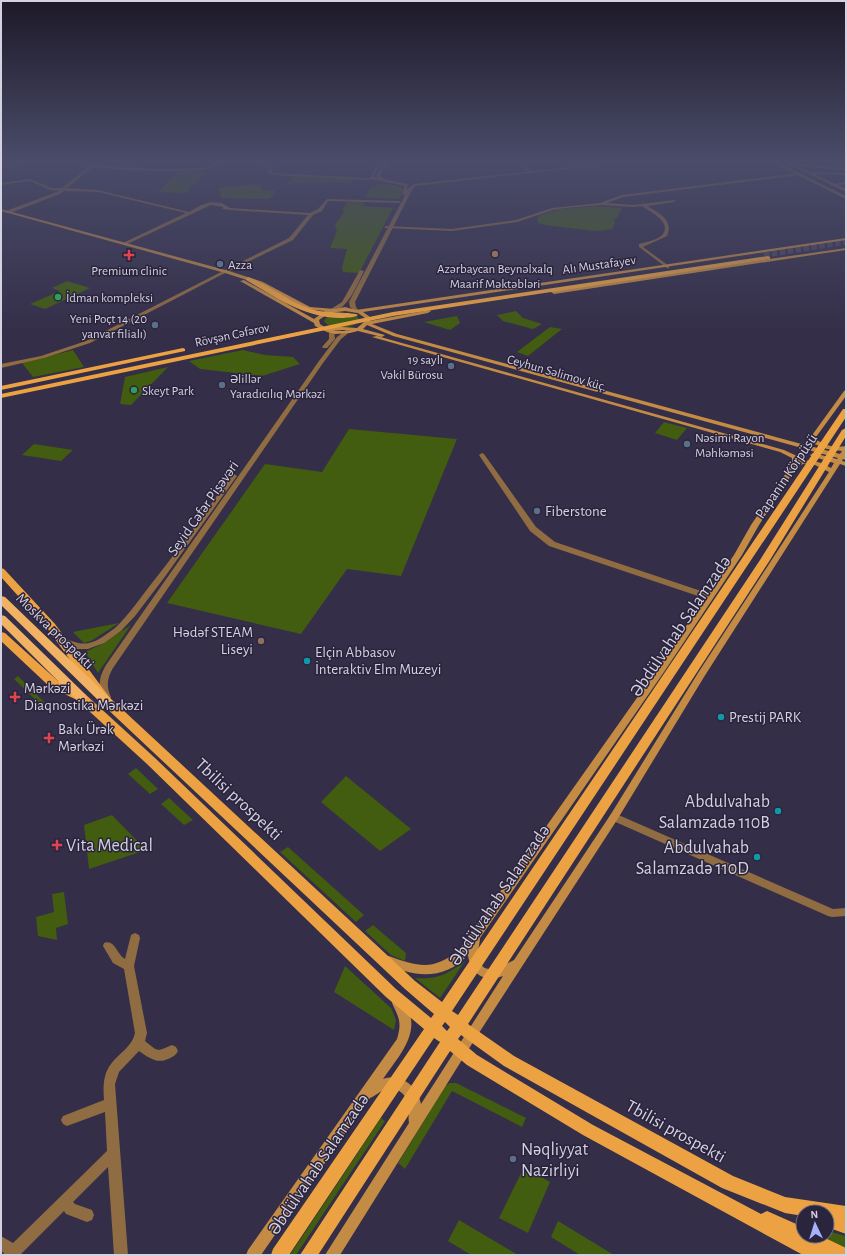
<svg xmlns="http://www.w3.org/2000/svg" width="847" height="1256" font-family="'Alegreya Sans',sans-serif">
<rect width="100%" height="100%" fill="#342e48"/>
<!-- green -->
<path fill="#425c10" d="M180,170L206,172L186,193L158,192Z
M294,176L354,179L351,183L332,182L287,184Z
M383,183L401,187L404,191L399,199L365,197L371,187Z
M256,184L261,186V191L274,190L275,193L269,199L222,198L218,188Z
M349,200L365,201L363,206L393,208L359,273L343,272L342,267L347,249L330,248L337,231L335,225L344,212L343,209Z
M597,206L622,208L617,218L614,219L615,222L612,229L596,231L544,225L539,223L537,219L540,215L560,209Z
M67,281L90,288L45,309L30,304L60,291L52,288Z
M516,311L523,318L542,324L533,329L503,321L497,315Z
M356,315L359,319V322C351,329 330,331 324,321L328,316Z
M457,316L460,323L450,330L424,322Z
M550,327L562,329L528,356L517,352Z
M73,350L84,367L33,377L22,363Z
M243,350L265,355L293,357L300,364L262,376L200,369L189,361Z
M168,367L131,405L120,404L125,377Z
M664,422L687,428L677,440L655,433Z
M349,429L457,439L401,576L347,569L301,634L167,603L265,464L322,472Z
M34,444L73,450L61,461L22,455Z
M119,623L91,641L84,643L73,632Z
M131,625L98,673L85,652L100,645Z
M18,676L51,709L47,711L14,679Z
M136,768L158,789L150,794L128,774Z
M346,776L411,829L380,851L321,802Z
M169,798L193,820L184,825L161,804Z
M112,815L146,850L89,869L84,825Z
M288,847L364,915L356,922L280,852Z
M64,892L68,924L56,928L57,940L38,936L36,917L54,912L52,894Z
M373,925L406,953L405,961L391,955L365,931Z
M465,961L440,998L415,978C438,980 447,974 465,961Z
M345,966L391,1008L396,1020L394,1030L334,992Z
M450,1083H456L526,1118L522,1127L452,1091L405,1169L398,1163L445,1086Z
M381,1118L385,1121L296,1255H290Z
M524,1167L550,1182L528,1233L499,1218Z
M459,1220L518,1255H471L448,1241Z
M558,1221L614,1255H580L551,1237Z
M827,1231L846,1236V1253L810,1236H827Z"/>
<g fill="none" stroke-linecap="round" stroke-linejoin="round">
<!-- primary-tunnel -->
<path stroke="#4c465f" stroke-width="5.5" stroke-dasharray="5.5 2.5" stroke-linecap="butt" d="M764,255L846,242"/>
<!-- minor -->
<path fill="#906c42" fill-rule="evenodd" d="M71,160H75L82,163L96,165L157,169L205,168L215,163L210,162L208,160L221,161L247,160L274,164L271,172L272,173L366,178L379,177L381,178L366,180L272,175L267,173L271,166L247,162H226L220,163L205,170L177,171H136L93,167L67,188L98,190L189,212L201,205L211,202L222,203L230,208L310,213L318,209L327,199L399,201L401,202L399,203L328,201L322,211L313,215L293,240L223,274L221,273V272L289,238L308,215L230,210L223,209V207L211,205L125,245L123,244V243L186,213L98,192L64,191L60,194L10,213H6V211L59,191L50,190L30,181L1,185V183L30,179L52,188H62L89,166L80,164Z
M501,160H509L479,164L477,163Z
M512,160H516L534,172L531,173Z
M794,164L846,168V170L793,166Z
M810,172L845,173L846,175L809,174Z
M799,173L800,175L623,197L607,203L633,205L675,200V202H674L647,206C659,213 674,220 667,236L643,247L669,266V268H667L639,247V244C646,242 659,240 663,234C672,222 649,211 642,206L633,207L601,205L565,208L553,210L517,222L452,231L386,228L384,227L386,226L452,229L516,220L552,208L600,203L622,195Z
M846,182V184L832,186L830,185Z
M482,453L484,454L536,527L555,542L713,595L714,597L710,599H707L549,546L530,531L479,455Z
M614,813L833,909L846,908V916L832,917L828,916L611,820L609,817L611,814Z
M135,933L139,935L140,938L134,966L147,1033L145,1041C159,1052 156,1052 172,1045L176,1047L178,1051C176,1055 173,1057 168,1059C157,1064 149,1058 139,1051L119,1072L115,1084L128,1255H114L108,1167L73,1202L75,1204L92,1210L94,1215L92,1220L87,1222L66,1214L64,1211L20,1255H3L4,1253L1,1251V1236L13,1243L107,1151L105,1112L67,1126L63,1124L61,1120L63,1116L104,1100C103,1088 103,1074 111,1064C119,1053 132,1047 135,1033L124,969L113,963L103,946L104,943C115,939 117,955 125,959L131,935Z"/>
<!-- tertiary -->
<path fill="#906c42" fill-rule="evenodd" d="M38,160H45L1,167V165Z
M379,160H383L373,177L379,178L376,176L385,160H389L380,176L387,180L408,184L407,190L414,184L636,160H644L415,186L412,190L355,302L356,307L359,311L356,313L350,307L349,302L405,195L402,194L405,186L370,179Z
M775,160H779L785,166L846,196V199L783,168Z
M780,160H784L846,189V192Z
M360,270L364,271C358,283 347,312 331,311V309L342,302Z
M221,272L225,273L90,343L44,358L1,368V364L41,356L86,341Z
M329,330L334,331L335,339L327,348H323L322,347L329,339Z
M346,330L351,331L341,339L323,363L113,668C107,678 106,687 111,697L110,699H104C97,687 99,677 106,665L319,361L337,337Z
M234,474L237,476L164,578L135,616L121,631L104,643L88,649H77L59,643L58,641L59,639C68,637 77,646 89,643C98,641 107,634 115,628C129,615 140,598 152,583C180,548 206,511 232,475Z"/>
<!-- secondary -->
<path fill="#c48b44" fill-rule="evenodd" d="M1,209L229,271L263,282L310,307L335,309L345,307L356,310L846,238V240L363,312L370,317V321L430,310L431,311L428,313L372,324L397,334L805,445L844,391L846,390V396L816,437L817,440C825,446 836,448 846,446V460L843,459L842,461L846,462V466L840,464L704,677L617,820L475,1039L340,1255H325L409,1123C408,1118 409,1114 409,1110C409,1096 398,1085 384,1090C379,1092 375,1096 370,1098L261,1255H246L248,1250L397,1039C402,1022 399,1018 392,1003L394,999L398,998C403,1000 405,1004 408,1009C420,1035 397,1058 383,1079C401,1073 418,1086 421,1104L503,976C485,983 470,974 468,955C444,981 414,977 385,964L384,961L385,958L389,956C419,967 433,971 459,950L658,668L734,555L751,525L792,464V458L780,452L372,337L377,336L784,450L797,456L802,448L393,336L367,325L363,329L385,335L382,337L358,331L350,333L335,334L327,332L315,326L314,323L240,281L244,280L314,319L325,311L307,309L259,284L225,273L1,211ZM345,311L358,313L365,318L364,322L357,328L328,326L326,328L320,324L319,320L329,313ZM332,330H351L343,331ZM812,443L827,449L842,451L840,454L810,446ZM808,450L838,458L837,459L813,453L810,455L811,456L834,463L831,468C822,462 811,459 801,461ZM803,464L815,465L829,472L698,673L611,814L514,960C501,966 480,980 478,953C478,948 480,943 480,938L664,672L742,555L759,525L796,468Z
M846,248V250L554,294L551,292L554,290Z"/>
<!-- primary -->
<path fill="#eca242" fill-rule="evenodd" d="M768,256L770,257V259L393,316L1,398V394L393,312Z
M248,277C271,285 290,304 315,310C324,313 355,312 358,315C354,318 349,317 343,318C307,319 276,298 246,280V278Z
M183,348L185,349V351L1,390V386Z
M843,409H846V417L452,1011L458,1015L760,560L842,430L846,428V436L770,560L468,1024L514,1056L733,1176L785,1197L846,1206V1234L827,1227V1212H803V1216L785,1213L722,1188L504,1066L461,1035L458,1039L477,1055L593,1125L761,1214L767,1211L803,1227V1236H821L846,1248V1255H803L583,1135L467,1065L450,1051L318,1255H300L440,1042L434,1038L289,1255H271L273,1249L424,1029L386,997L147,764L77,700L50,687L1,641V632L5,633L58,681L85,694L155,758L396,989L431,1018L434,1014L405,989L102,704L47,628L1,577V568L4,569L55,624L110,698L415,981L442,1002ZM445,1022L450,1027L447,1031L442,1026Z"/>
<!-- trunk -->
<path fill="#f2b264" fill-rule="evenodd" d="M1,596L5,597L110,698L112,701L110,704H102L1,605Z
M1,615L5,616L85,694L87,697L85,700H77L1,624Z"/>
</g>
<!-- sky -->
<linearGradient id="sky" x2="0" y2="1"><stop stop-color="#1d1928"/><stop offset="0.48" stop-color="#4a4c6a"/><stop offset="1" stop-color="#4a4c6a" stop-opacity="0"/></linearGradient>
<rect width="847" height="335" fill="url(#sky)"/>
<!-- markers -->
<g fill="#8d6e63" stroke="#2a243d" stroke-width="1.5">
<circle cx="495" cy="254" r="4"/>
<circle cx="261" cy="641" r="4"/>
</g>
<g fill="#e0444e" stroke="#2a243d" stroke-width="1.5">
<path d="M127 249h4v4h4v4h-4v4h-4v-4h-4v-4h4z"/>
<path d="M13 691h4v4h4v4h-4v4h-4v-4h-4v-4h4z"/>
<path d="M47 732h4v4h4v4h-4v4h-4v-4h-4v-4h4z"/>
<path d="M55 839h4v4h4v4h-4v4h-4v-4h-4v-4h4z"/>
</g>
<g fill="#5c6f8a" stroke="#2a243d" stroke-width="1.5">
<circle cx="220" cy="264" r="4"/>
<circle cx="155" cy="325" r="4"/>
<circle cx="451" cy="366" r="4"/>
<circle cx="222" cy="385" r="4"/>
<circle cx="687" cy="444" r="4"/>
<circle cx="537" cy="511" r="4"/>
<circle cx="513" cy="1159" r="4"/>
</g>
<g fill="#2e9e5b" stroke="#2a243d" stroke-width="1.5">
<circle cx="58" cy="297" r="4"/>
<circle cx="134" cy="390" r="4"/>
</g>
<g fill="#0f9aa8" stroke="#2a243d" stroke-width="1.5">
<circle cx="307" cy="661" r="4"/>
<circle cx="721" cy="717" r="4"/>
<circle cx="778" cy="811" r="4"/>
<circle cx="757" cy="857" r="4"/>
</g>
<g text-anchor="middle" stroke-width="3" stroke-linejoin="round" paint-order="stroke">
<!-- far-poi labels -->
<g font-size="13" fill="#d4d1e1" stroke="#2a243d" text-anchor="start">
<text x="228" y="269">Azza</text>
<text x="495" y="273" text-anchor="middle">Azərbaycan Beynəlxalq<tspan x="495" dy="15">Maarif Məktəbləri</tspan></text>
<text x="129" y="275" text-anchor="middle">Premium clinic</text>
<text x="66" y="302">İdman kompleksi</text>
<text x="147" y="323" text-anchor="end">Yeni Poçt 14 (20<tspan x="147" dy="15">yanvar filialı)</tspan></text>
<text x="443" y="364" text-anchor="end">19 saylı<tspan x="443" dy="15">Vəkil Bürosu</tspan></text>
<text x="230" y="383">Əlillər<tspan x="230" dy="15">Yaradıcılıq Mərkəzi</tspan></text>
<text x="142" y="395">Skeyt Park</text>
<text x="695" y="442">Nəsimi Rayon<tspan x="695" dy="15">Məhkəməsi</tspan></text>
</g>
<!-- far-street labels -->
<g font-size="13" fill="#d4d1e1" stroke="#2a243d">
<text transform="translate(599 264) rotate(-8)" y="5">Alı Mustafayev</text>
<text transform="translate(232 334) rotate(-12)" y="5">Rövşən Cəfərov</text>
<text transform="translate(557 372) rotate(16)" y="5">Ceyhun Səlimov küç.</text>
</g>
<!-- street labels -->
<g font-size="15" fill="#d4d1e1" stroke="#2a243d">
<text transform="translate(786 476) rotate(-56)" y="5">Papanin Körpüsü</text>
<text transform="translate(203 508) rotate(-55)" y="5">Seyid Cəfər Pişəvəri</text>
<text transform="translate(55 631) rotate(44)" y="5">Moskva prospekti</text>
</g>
<!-- poi labels -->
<g font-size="15" fill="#d4d1e1" stroke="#2a243d" text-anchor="start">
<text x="545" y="516">Fiberstone</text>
<text x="253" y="637" text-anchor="end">Hədəf STEAM<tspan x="253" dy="17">Liseyi</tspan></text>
<text x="315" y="657">Elçin Abbasov<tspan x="315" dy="17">İnteraktiv Elm Muzeyi</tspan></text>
<text x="24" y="693">Mərkəzi<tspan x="24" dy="17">Diaqnostika Mərkəzi</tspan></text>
<text x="729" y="722">Prestij PARK</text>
<text x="58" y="734">Bakı Ürək<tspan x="58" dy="17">Mərkəzi</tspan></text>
</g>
<!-- near-street labels -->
<g font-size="18" fill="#d4d1e1" stroke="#2a243d">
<text transform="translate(680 626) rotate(-56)" y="6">Əbdülvahab Salamzadə</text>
<text transform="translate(239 799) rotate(43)" y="6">Tbilisi prospekti</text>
<text transform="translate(499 895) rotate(-56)" y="6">Əbdülvahab Salamzadə</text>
<text transform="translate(676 1131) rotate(29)" y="6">Tbilisi prospekti</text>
<text transform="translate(318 1164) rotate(-56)" y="6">Əbdülvahab Salamzadə</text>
</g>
<!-- near-poi labels -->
<g font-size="18" fill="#d4d1e1" stroke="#2a243d" text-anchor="end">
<text x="770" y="807">Abdulvahab<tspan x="770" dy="21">Salamzadə 110B</tspan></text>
<text x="66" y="851" text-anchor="start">Vita Medical</text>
<text x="749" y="853">Abdulvahab<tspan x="749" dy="21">Salamzadə 110D</tspan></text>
<text x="521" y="1155" text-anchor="start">Nəqliyyat<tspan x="521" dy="21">Nazirliyi</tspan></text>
</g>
</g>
<!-- border -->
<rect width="847" height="1256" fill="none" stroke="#d4d1e1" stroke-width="4"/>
<!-- north arrow -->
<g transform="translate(815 1224) rotate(356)"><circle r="19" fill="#2a243d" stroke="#6e697f"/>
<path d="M0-3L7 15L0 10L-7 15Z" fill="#a6b1fc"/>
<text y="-6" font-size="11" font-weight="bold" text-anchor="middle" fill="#d4d1e1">N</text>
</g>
</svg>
